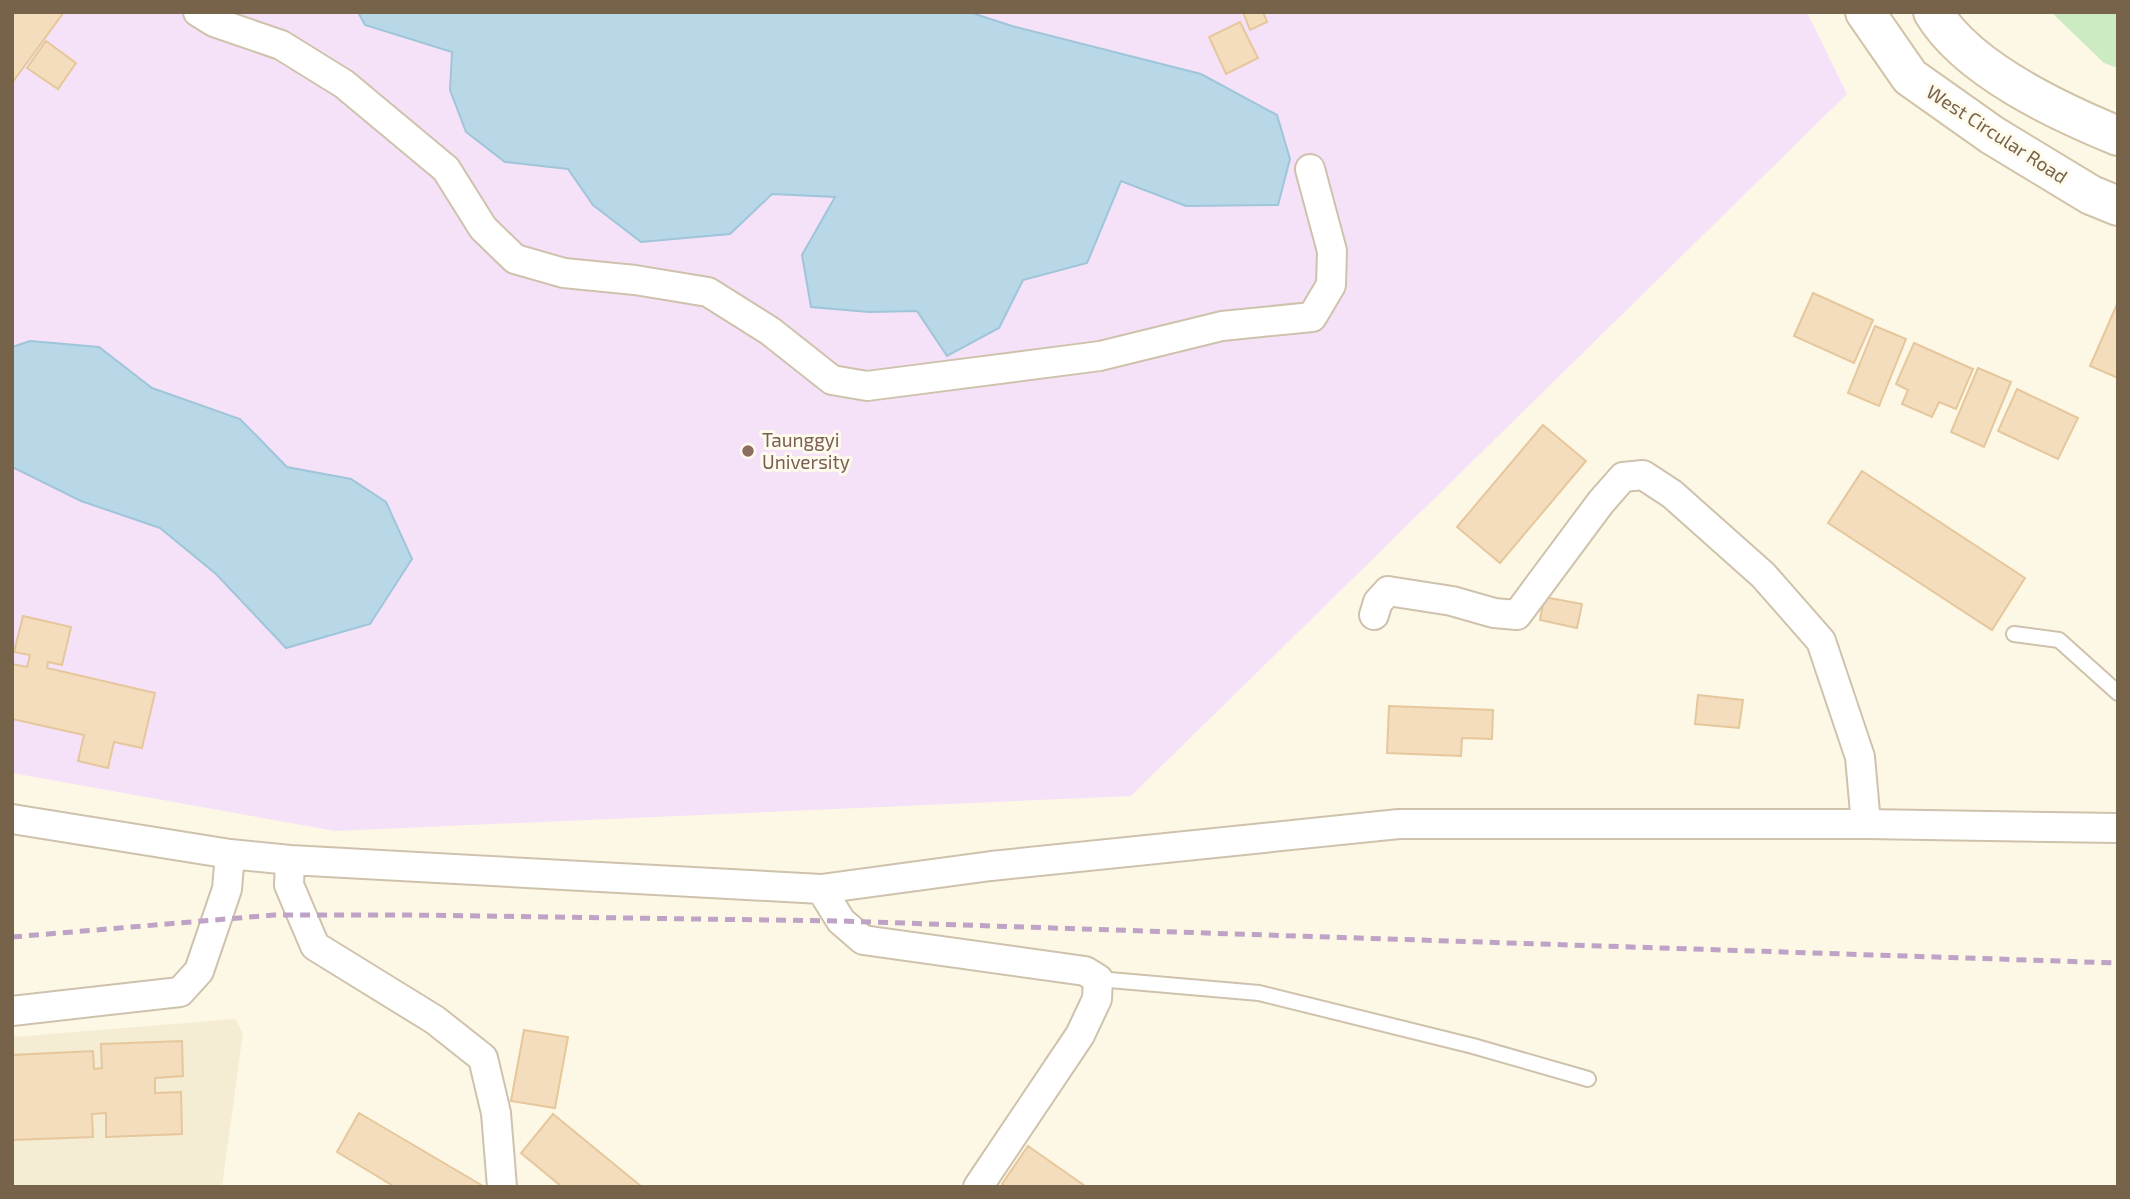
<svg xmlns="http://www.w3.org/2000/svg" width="2130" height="1199" font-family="'Exo 2',sans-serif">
<rect width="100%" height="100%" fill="#fdf8e6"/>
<!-- residential -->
<path fill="#f5ecd4" d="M235,1019L243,1033L222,1187H12V1037Z"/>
<!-- education -->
<path fill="#f5e2f9" d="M12,12H1807L1847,94L1131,796L335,831L12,773Z"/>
<!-- green -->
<path fill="#ccebc3" d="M2051,12H2118V68L2104,63Z"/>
<!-- water -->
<path fill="#b9d8e7" stroke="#9fc5d9" stroke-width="2" d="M358,12H969L1012,26L1201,74L1277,115L1290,159L1278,205L1186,206L1121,181L1087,263L1023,280L999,328L947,356L917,311L869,312L811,307L802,255L835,197L772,194L730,234L641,242L593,205L568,169L505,162L466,132L450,90L452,52L365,25Z
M30,341L99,347L152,388L240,419L287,467L351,479L386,502L412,559L370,624L286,648L216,574L160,528L81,501L12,467V347Z"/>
<!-- building -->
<path fill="#f3ddbc" stroke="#e6c79c" stroke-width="2" d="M12,12H64L12,83Z
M1243,12H1263L1267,22L1250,30Z
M1240,22L1258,58L1226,74L1209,37Z
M46,41L76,63L58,89L27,68Z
M1813,293L1873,320L1854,363L1794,336Z
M2118,302V378L2090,366Z
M1875,326L1906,339L1879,406L1848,393Z
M1914,343L1973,369L1956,409L1939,402L1932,417L1902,404L1908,390L1896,384Z
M1978,368L2011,382L1984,447L1951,432Z
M2017,389L2078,418L2058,459L1998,431Z
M1543,425L1586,461L1500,563L1457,527Z
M1862,471L2025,578L1992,630L1828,523Z
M1544,597L1582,604L1577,628L1540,620Z
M23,616L71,627L62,665L48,662L47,668L155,693L142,748L114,742L108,768L78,761L84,735L12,719V664L27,667L30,655L14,652Z
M1698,695L1743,700L1739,728L1695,724Z
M1389,706L1493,710L1492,739L1462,738L1461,756L1387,753Z
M524,1030L568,1037L555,1108L511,1101Z
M182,1041L183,1076L155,1078V1093L181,1092L182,1134L106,1137V1113L92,1114L93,1137L12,1140V1055L93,1051L94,1069L102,1068L101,1044Z
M359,1113L483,1186V1187H395L337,1152Z
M553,1114L642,1187H562L521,1153Z
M1028,1146L1085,1186V1187H1006L1002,1184Z"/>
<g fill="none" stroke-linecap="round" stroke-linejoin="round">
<defs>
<path id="lane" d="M2014,634L2059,640L2118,693
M1098,979L1259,993L1473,1046L1588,1079"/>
<path id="street" d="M198,12L214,22L281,45L344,84L446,169L483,228L515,259L564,273L635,280L708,292L770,331L832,380L867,386L1100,356L1222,326L1312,317L1331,285L1332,251L1310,169
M1374,615L1378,602L1388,591L1452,601L1494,613L1517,615L1601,502L1623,477L1643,475L1672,494L1763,575L1821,641L1860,757L1866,824
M12,819L230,854L290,860L821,889L991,866L1399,824H1866L2118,828
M290,860L289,885L315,946L435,1020L483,1058L496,1113L502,1187
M821,889L841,921L863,940L1085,971L1098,979L1097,999L1080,1035L978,1187
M12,1011L180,992L199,971L227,889L230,854"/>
<path id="secondary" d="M1865,12L1910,77L1992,135L2091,195L2118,206
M1933,12C1967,69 2057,111 2118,136"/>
</defs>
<!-- lane casing -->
<use href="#lane" stroke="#cfc2ac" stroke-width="18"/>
<!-- street casing -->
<use href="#street" stroke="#cfc2ac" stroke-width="32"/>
<!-- secondary casing -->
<use href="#secondary" stroke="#d2c3a8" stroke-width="42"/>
<!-- lane -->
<use href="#lane" stroke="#fff" stroke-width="14"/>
<!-- street -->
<use href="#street" stroke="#fff" stroke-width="28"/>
<!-- secondary -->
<use href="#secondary" stroke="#fff" stroke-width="38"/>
<!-- rail -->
<path stroke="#bea3c7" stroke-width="5" stroke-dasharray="10 7" stroke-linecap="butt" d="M12,937L274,915H410L841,921L2118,963"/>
</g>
<!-- markers -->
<circle fill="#8d6e63" stroke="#fffbec" stroke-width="2.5" cx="748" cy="451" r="7"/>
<g text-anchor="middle" stroke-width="6" stroke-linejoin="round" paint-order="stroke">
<!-- street labels -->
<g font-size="19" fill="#77624a" stroke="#fffbec">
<text transform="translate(1997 134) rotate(33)" y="7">West Circular Road</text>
</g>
<!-- education labels -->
<g font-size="19" fill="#785e54" stroke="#fffbec" text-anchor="start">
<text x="762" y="447">Taunggyi<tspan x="762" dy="22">University</tspan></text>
</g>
</g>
<!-- border -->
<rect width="2130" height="1199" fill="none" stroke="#77624a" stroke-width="28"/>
</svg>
